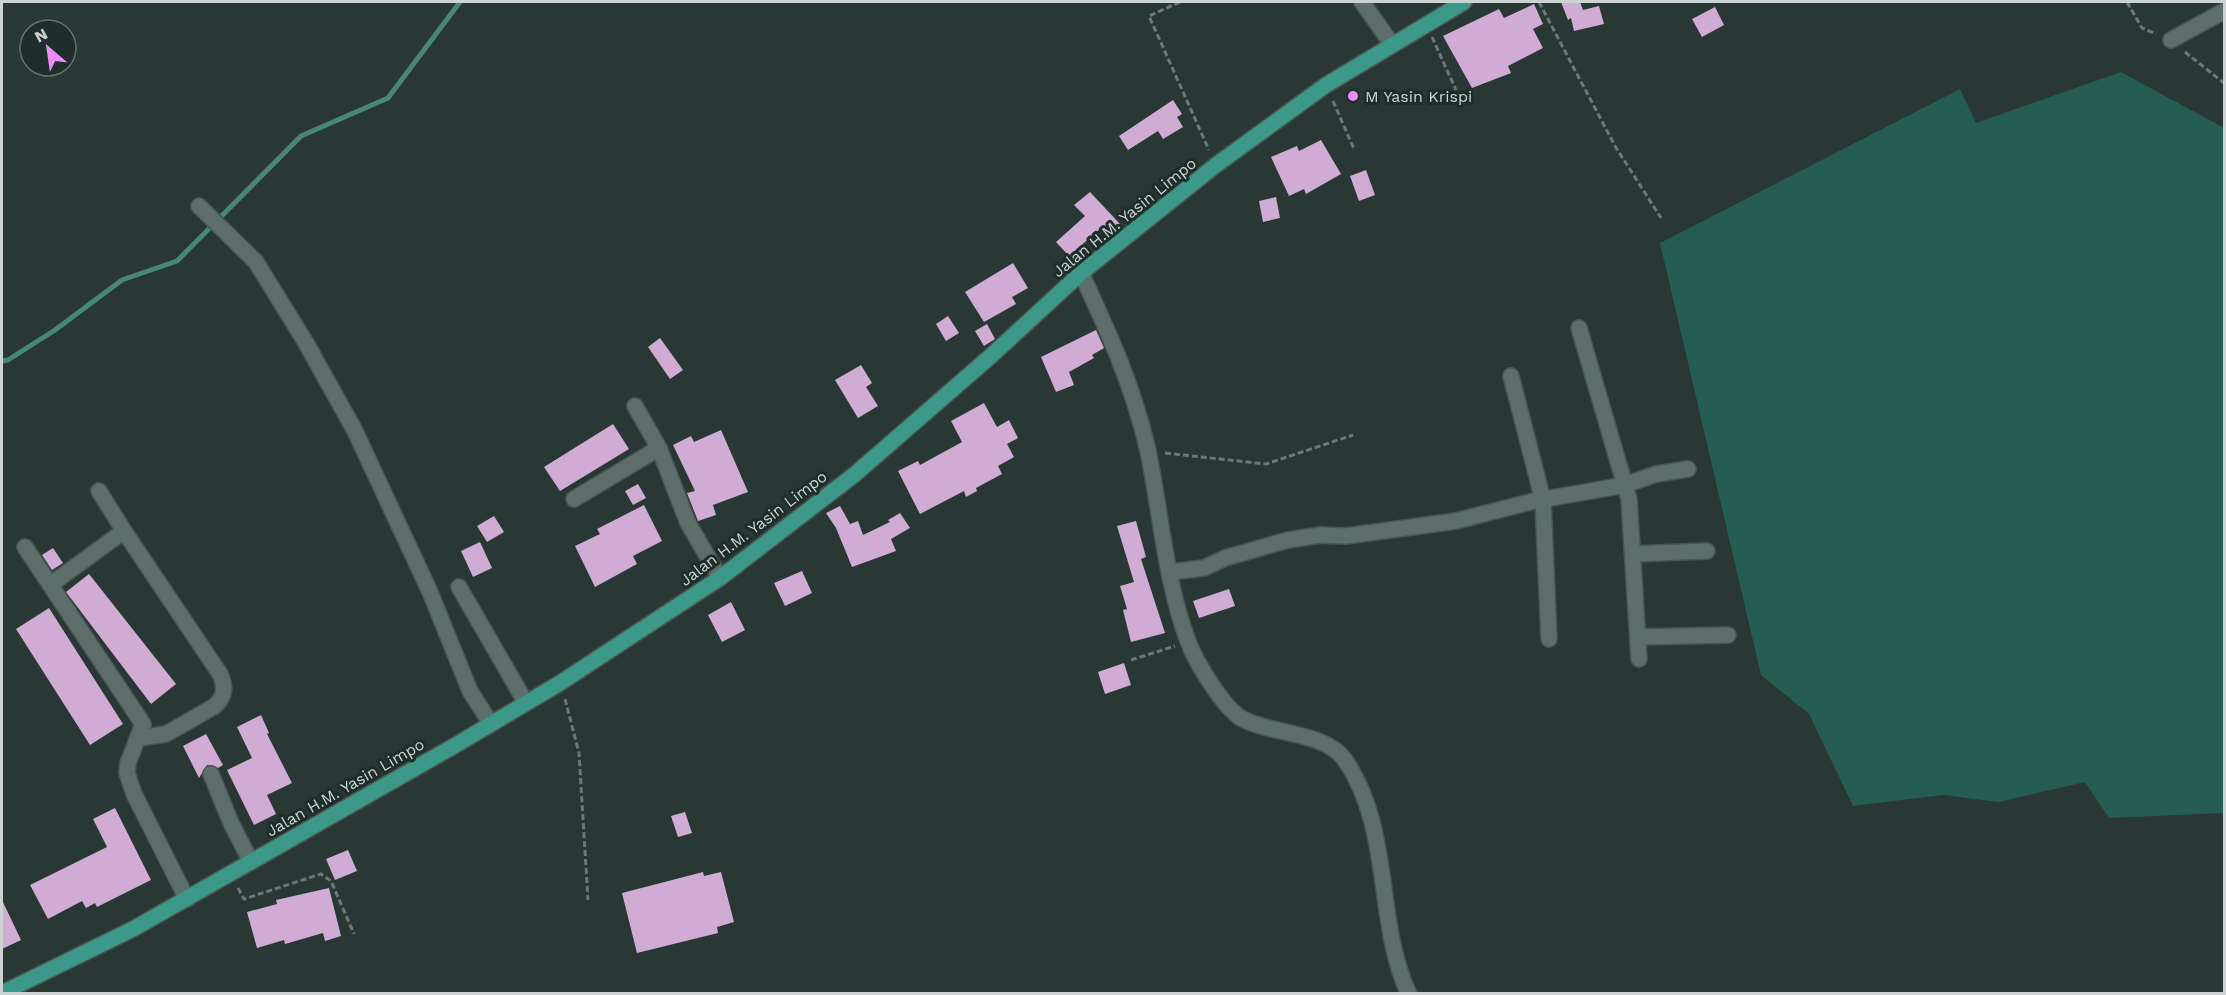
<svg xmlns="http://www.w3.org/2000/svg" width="2226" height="995" font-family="'Work Sans',sans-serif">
<rect width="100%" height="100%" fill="#293835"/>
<!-- green -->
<path fill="#255d52" d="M2121,72L2224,128V813L2109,818L2085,782L1999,802L1943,795L1853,806L1809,714L1761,675L1660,243L1960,89L1976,123Z"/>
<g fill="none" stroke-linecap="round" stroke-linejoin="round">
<!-- stream -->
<path stroke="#488679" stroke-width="5" d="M2,361L8,360L55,330L122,280L177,261L301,136L388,98L460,2"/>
</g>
<!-- building -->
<path fill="#d0acd4" d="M1561,2H1580L1583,10L1599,6L1604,24L1574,31L1571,18L1568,20Z
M1534,4L1543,24L1533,29L1543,48L1508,66L1511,73L1472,88L1443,36L1499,9L1504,18Z
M1715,7L1724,25L1702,37L1692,19Z
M1173,100L1182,114L1177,117L1183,127L1163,139L1158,131L1128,150L1119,136Z
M1321,140L1341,174L1306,194L1304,189L1289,196L1271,157L1297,146L1299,151Z
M1366,170L1375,195L1359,201L1350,176Z
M1090,192L1120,224L1108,235L1101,228L1069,256L1056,242L1085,216L1074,205Z
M1276,197L1280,218L1263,222L1259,201Z
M1013,263L1028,288L1012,297L1016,304L984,322L965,292Z
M948,316L959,333L946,341L936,324Z
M987,324L995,339L984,346L975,331Z
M1096,330L1104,348L1092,355L1094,358L1069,372L1074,385L1056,392L1041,357Z
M660,338L683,370L670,379L648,347Z
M861,365L872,383L866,387L878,406L858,418L835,380Z
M984,403L997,427L1009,420L1018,438L1007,444L1014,457L998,466L1002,474L976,488L977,491L966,497L964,491L920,514L898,471L918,461L920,465L962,442L951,421Z
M613,424L629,449L560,491L544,467Z
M721,430L748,492L713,505L716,515L698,521L687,493L695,491L673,445L691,436L694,442Z
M638,484L646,498L633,505L625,491Z
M644,505L662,541L633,556L637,564L595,587L575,546L600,534L597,529Z
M840,506L850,524L858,521L863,535L890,522L888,520L900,513L910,528L891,539L896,551L852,567L836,528L826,513Z
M494,516L504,532L487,542L477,526Z
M1136,521L1146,557L1141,559L1165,633L1131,642L1123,610L1127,609L1120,586L1134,582L1117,526Z
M480,542L492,568L473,577L461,551Z
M53,548L63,563L52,570L42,555Z
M802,571L812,593L785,606L774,583Z
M89,574L176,684L151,704L66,592Z
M1229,589L1235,606L1199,618L1193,601Z
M731,602L745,630L722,642L708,615Z
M49,608L123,724L90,745L16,629Z
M1124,663L1131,685L1105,694L1098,672Z
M261,715L269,733L267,734L292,783L267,795L276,814L254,825L227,770L252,758L237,727Z
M206,734L223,765L218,768L207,765L199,778L183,746Z
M115,808L151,880L97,907L95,903L86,908L82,901L48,919L30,885L107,847L93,819Z
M685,812L692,833L678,837L671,816Z
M348,850L357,871L335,880L326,859Z
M703,872L704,876L721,872L734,922L717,927L718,933L637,953L622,893Z
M329,888L341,936L325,941L323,933L285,944L284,940L257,948L247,912L277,904L276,900Z
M2,900L21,940L2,949Z"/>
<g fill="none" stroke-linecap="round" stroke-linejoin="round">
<defs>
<path id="minor" d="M1362,2L1391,43
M2171,40L2224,11
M199,206L256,262L306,343L355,431L430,592L470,691L491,724
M1081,273C1108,331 1134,388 1148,451C1161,513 1165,580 1188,641C1195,661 1223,707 1241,718C1270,735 1325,731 1345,760C1393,830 1375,923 1409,994
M1579,328L1629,499L1639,659
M1511,376L1543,500L1549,639
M635,406L659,448L688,523L720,578
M99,491L124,531
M574,499L659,448
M25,547L143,724L128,763L127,773L134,794L187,899
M1633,554L1707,551
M1170,572L1204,568L1225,558L1288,540L1321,535L1346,536L1456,521L1534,501L1625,485L1656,474L1688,469
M50,585L124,531L220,674C226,687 225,696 215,706L166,734L139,738
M459,587L526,703
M1638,637L1728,635
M211,774L231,823L251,862"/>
<path id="major" d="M2,993L133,929L454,746L560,683L720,578L854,475L992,355L1081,273L1216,165L1326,85L1464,2"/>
</defs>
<!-- minor casing -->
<use href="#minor" stroke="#495653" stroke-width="18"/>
<!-- major casing -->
<use href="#major" stroke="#495653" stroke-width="18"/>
<!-- path -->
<path stroke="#6c7976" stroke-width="3" stroke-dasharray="6 3" stroke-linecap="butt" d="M1180,2L1149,16L1209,150
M1539,2L1615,146L1661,218
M2127,2L2142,28L2156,34
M1432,37L1456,90
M2185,52L2224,83
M1333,101L1354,149
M1165,453L1266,464L1353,435
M1131,660L1175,646
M565,699L579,753L588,900
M238,888L244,899L321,874L331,881L354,934"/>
<!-- minor -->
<use href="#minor" stroke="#5e6f6b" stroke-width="15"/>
<!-- major -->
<use href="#major" stroke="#3c998a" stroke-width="15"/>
</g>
<!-- markers -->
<circle fill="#ed8cf9" stroke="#1f2e2b" stroke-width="2" cx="1353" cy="96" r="6"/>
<g text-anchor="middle" stroke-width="6" stroke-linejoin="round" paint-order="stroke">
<!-- poi labels -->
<g font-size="16" fill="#cbd4d2" stroke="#1f2e2b" text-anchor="start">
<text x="1365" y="102">M Yasin Krispi</text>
</g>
<!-- street labels -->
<g font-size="16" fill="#cbd4d2" stroke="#1f2e2b">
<text transform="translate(1124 217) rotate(-39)" y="6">Jalan H.M. Yasin Limpo</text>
<text transform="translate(753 528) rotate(-37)" y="6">Jalan H.M. Yasin Limpo</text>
<text transform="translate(345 787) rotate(-30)" y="6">Jalan H.M. Yasin Limpo</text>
</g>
</g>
<!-- border -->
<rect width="2226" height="995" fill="none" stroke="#cbd4d2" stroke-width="6"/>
<!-- north arrow -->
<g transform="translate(48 48) rotate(331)"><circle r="28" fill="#1f2e2b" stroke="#64706e" stroke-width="1.5"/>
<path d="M0-4.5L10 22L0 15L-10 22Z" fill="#ed8cf9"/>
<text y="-9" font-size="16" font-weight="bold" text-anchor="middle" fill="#cbd4d2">N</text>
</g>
</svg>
